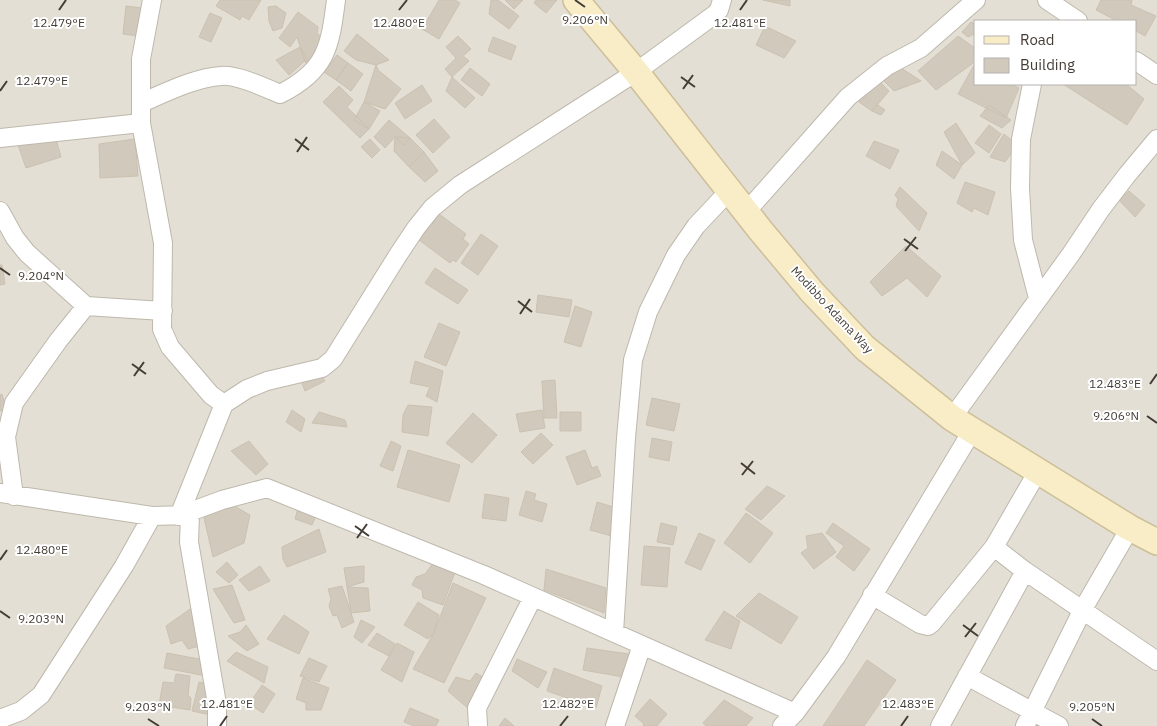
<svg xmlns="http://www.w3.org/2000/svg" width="1157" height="726" font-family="'IBM Plex Sans',sans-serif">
<rect width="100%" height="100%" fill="#f1ede5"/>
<!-- residential -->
<path fill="#e4dfd4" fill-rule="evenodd" d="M0,0H1157V726H0ZM976,21H1136V84H976Z"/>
<!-- building -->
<path fill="#d1c9bc" stroke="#cbc1b0" d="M220,0H261L249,20L242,16L240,20L216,6Z
M439,0H455L460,3L439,39L422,29Z
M491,0H498L519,16L509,29L489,14Z
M505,0H523L514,9Z
M536,0H557L546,13L534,3Z
M763,0H790V6Z
M1101,0H1132L1131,5L1156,16L1145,36L1136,31V21H1117L1096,10Z
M126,6L142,8L139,36L123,34Z
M276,6L286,13L282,28L273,31L269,21L268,7Z
M298,12L318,27L317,33L322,38L310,65L305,62L297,37L290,47L279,38Z
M210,13L222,18L211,42L199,37Z
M971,22L976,25V33L968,37L962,32Z
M765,26L796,41L784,58L756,45Z
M357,34L389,60L376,65L356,60L344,51Z
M458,36L471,49L463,56L469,61L452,77L445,69L456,58L446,47Z
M958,36L976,49V61L936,90L918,71Z
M493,37L516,46L511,60L488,51Z
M300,47L307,59L289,75L276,60Z
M337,55L348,63L336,80L324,72Z
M348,63L363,74L351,91L336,80Z
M376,65L378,70L401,89L385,109L364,102Z
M974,65L976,66V84H1011L1019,88L1006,118L958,94Z
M898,66L921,81L894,91L884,81Z
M470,68L490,84L482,96L461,80Z
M452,77L475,98L465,108L446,91Z
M878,80L889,91L872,111L859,102Z
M1063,84H1126L1144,99L1127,125Z
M422,85L432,101L405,119L395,103Z
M339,86L353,100L347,107L369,129L360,138L323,102Z
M364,102L380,111L369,129L354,120Z
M878,105L885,110L881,115L872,111Z
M989,105L1011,120L1002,128L980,116Z
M434,119L450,137L433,153L416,135Z
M389,120L410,138L404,145L395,137L385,148L374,137Z
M956,123L975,153L962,165L944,132Z
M989,125L1001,134L989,153L975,143Z
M54,132L61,157L26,168L17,142Z
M1004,134L1017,145L1005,162L990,157Z
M395,137L410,138L424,152L409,167L394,151Z
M135,139L138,176L100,178L99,144Z
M370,139L380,150L372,158L361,147Z
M874,141L899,150L890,169L866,156Z
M942,151L962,165L954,179L936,165Z
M424,152L438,171L425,182L409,167Z
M965,182L995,192L988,215L974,208L972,212L957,203Z
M900,187L927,213L919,231L896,206L898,199L895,195Z
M1129,191L1145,205L1135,217L1119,200Z
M439,214L466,234L463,239L469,244L456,262L453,260L450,263L419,240Z
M481,234L498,246L478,275L461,263Z
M906,246L941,276L927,297L907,278L882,296L870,282Z
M0,265H2L5,284L0,285Z
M435,268L468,290L458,304L425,283Z
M538,295L572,300L569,317L536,312Z
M575,306L592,312L581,347L564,342Z
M439,323L460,332L446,366L424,357Z
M415,361L443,371L437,402L426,396L430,387L410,383Z
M320,373L325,381L305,391L300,378Z
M555,380L557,418H544L542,381Z
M2,394L6,409L0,411V395Z
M652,398L680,404L674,431L646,425Z
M408,405L432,407L428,436L402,432L403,415Z
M292,410L305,419L301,432L286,422Z
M542,410L545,428L520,432L516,414Z
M319,412L345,420L347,427L312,423Z
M560,412H581V431H560Z
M473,413L497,435L472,463L446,443Z
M541,433L553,445L533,464L521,452Z
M652,438L672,442L669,461L649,457Z
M249,441L268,464L256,475L231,451Z
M391,441L401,446L393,471L380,466Z
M408,450L460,465L449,502L397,487Z
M585,450L592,468L597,466L601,476L577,485L566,457Z
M767,486L785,496L761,520L745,509Z
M526,491L536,494L534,500L547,504L542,522L519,515Z
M485,494L509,498L506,521L482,518Z
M227,502L250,515L244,543L213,557L204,518Z
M597,502L623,510L615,537L590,530Z
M299,504L318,511L312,525L295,519Z
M746,513L773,533L750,563L724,543Z
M661,523L677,527L673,545L657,542Z
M833,523L870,549L854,571L836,557L844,546L826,533Z
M319,529L326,552L287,567L283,559L282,547Z
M699,533L715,540L701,570L685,563Z
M822,533L836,552L814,569L801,553L808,548L806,536Z
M644,546L670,548L667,587L641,585Z
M227,562L238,575L229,583L216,572Z
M434,562L455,572L443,605L423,598L422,590L412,585L416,577L425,574Z
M260,566L270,581L249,591L239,580Z
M364,566V582L347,587L344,568Z
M546,569L606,588L604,613L544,590Z
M453,583L486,598L444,683L413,669L434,633Z
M232,585L245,620L234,623L213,589Z
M342,586L354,622L342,628L337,615L333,616L329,606L331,599L328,589Z
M347,587L368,588L370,611L351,613Z
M759,593L798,617L781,644L736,616Z
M418,602L439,615L434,633L428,639L404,625Z
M190,609L196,616L204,645L188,649L182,640L171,644L166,626Z
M724,611L740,621L731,649L705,640Z
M284,615L309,632L299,654L267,639Z
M361,620L375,627L362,643L354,637Z
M246,625L259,644L247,651L228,636L240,632Z
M377,633L395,644L389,656L368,645Z
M397,643L414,652L402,682L381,670Z
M587,648L629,654L623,677L583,670Z
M236,652L268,667L264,683L227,661Z
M167,653L220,663L217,678L164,668Z
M309,658L327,666L319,682L300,676Z
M517,659L547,672L538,688L512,671Z
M867,660L896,680L864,726H823Z
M554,668L602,686L596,708L547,691Z
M476,673L486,679L471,711L448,691L456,677L470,681Z
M176,674L190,676L188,695L191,698L190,710L159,705L163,682L174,683Z
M303,678L329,688L321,710H306V703L296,699Z
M199,682L218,686L211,715L192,711Z
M262,685L275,694L263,713L249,704Z
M650,699L667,714L657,726H643L644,724L635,716Z
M724,700L753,718L746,726H706L703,723Z
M410,708L439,720L436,726H414L404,722Z
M505,718L514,726H499Z"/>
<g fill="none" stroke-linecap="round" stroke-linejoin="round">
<defs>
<path id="street" d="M152,0L141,59V123L163,243L162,329L170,347L211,395L224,404
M1047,0L1078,21
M1136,61L1157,75
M1032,84L1021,139L1020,188L1023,240L1038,298
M141,103C167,92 194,78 221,76C236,74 266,88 280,94C326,71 330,48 336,0
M0,138L141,123
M0,211L15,238L27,253L86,306L163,311
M746,212L848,97L887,66L921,48L976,0
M952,418L1071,254L1101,209L1127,175L1157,139
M0,493L152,516L190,515L189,542L217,704V726
M14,496L6,437L14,403L58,341L86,306
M179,516L224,404L247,389L267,381L322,368L333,359L398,255L416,228L432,208L460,185L636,72L714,15L719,10L722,0
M179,516L222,500L267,488L484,575L795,713
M994,547L1025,571L1157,661
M872,595L920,624L928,626L932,623L994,547L1038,471
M614,633L626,438L633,360L648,312L676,255L696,226L729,191
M967,676L1059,726
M0,719L21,711L41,695L124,566L152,516
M478,726L477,708L533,597
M615,726L642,645
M782,726L795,713L836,657L972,431
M940,726L1025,571
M1025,726L1083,609L1130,528"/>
<path id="secondary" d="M576,0L636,72L761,231L812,292L865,348L952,418L1130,528L1157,542"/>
</defs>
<!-- street casing -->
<use href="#street" stroke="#beb8ac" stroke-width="20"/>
<!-- secondary casing -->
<use href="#secondary" stroke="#ccbf99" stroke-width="28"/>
<!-- street -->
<use href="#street" stroke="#fff" stroke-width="18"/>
<!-- secondary -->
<use href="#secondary" stroke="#f9edc7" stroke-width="25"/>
</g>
<!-- ticks -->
<path fill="none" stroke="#433d36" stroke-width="2" d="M575,0L585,7M59,10L66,0M399,10L407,0M740,10L747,0M681,77L695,87M683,89L693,75M0,91L7,81M295,139L309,150M297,152L307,137M904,239L918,249M905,251L916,237M0,268L10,275M518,301L532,312M520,314L530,299M132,364L146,374M134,376L144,362M1150,384L1157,374M1147,416L1157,423M741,463L755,474M742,475L753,461M355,526L369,536M357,538L367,524M0,560L7,550M0,611L10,618M963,625L978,636M965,637L976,623M148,719L159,726M1092,719L1102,726M220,726L227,716M560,726L568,716M901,726L908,716"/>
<g text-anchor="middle" stroke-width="4" stroke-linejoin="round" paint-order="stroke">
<!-- street labels -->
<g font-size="12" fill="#433d36" stroke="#fff">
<text transform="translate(832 310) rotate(47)" y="4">Modibbo Adama Way</text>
</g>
</g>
<g font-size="12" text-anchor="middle" fill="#433d36" stroke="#fff" stroke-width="4" stroke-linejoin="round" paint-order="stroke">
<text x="585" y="24">9.206°N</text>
<text x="399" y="27">12.480°E</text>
<text x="740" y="27">12.481°E</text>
<text x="59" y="27">12.479°E</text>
<text x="42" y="85">12.479°E</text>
<text x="41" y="280">9.204°N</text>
<text x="1115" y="388">12.483°E</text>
<text x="1116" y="420">9.206°N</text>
<text x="42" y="554">12.480°E</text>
<text x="41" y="623">9.203°N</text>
<text x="227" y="708">12.481°E</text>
<text x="568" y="708">12.482°E</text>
<text x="908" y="708">12.483°E</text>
<text x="148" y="711">9.203°N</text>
<text x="1092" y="711">9.205°N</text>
</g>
<!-- legend -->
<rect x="974" y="20" width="162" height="65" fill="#ffffff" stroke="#b4b1af"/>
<rect x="984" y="36" width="25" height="8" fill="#f9edc7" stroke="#b4b1af"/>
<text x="1020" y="45" font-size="15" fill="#433d36">Road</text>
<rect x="984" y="58" width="25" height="15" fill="#d1c9bc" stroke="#b4b1af"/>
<text x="1020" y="70" font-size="15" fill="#433d36">Building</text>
</svg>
